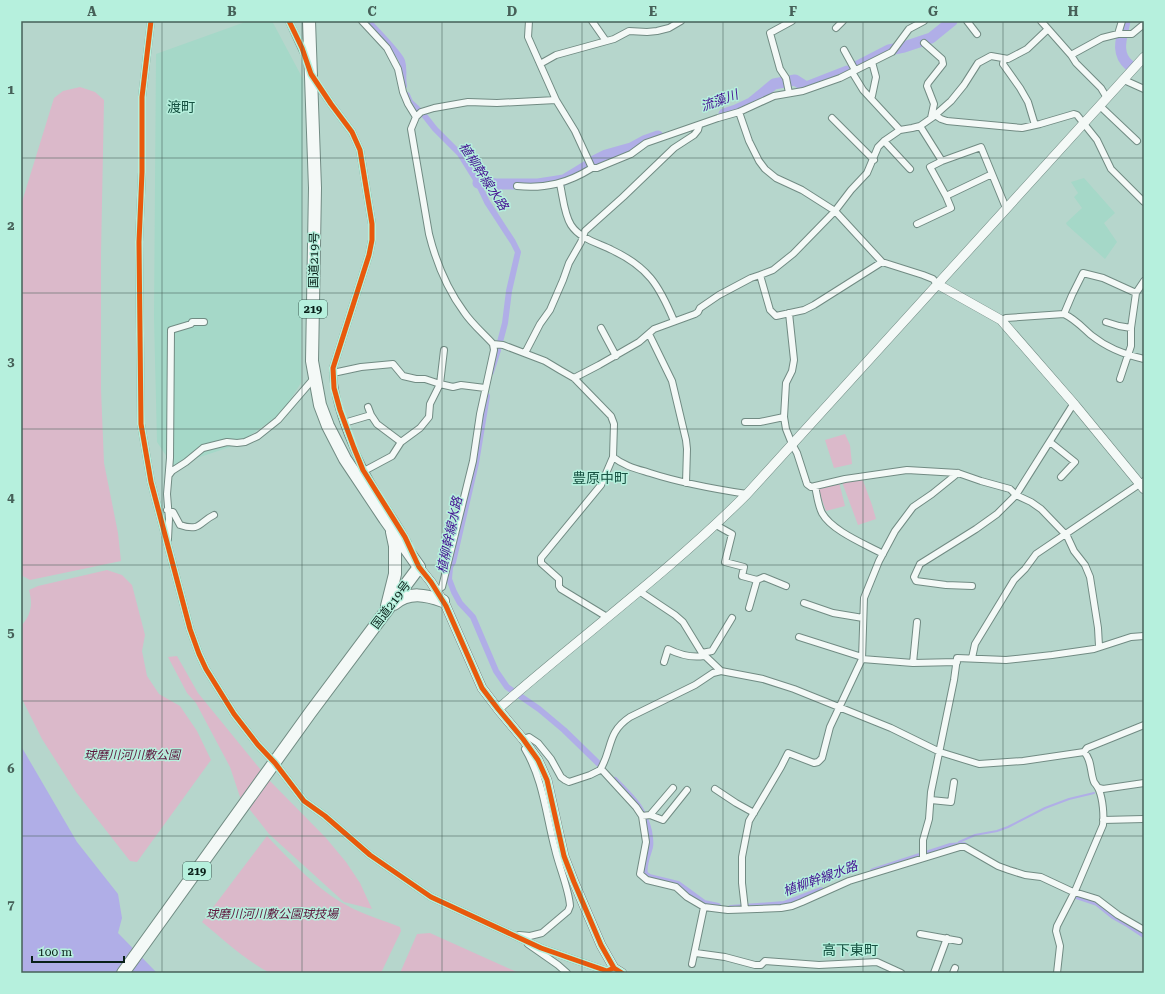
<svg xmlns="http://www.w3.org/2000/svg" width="1165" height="994" font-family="'Roboto Serif','Noto Sans JP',serif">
<rect width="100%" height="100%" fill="#b6d6cc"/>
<!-- built -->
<path fill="#a5d8c8" d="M248,21H272L303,79L301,383L281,414L236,445L173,466L157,442L154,318L156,54Z
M1084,178L1115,213L1104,223L1117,242L1105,259L1067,225L1066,223L1082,208L1074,197L1078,193L1071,182Z"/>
<!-- green -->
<path fill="#dbb9ca" d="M80,87L95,92L104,100L101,253V390L104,463L118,533L121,561L30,580L21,575V205L54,98L63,91Z
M845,434L850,445L852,464L834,468L825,440Z
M862,478L872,505L876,519L858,525L842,482Z
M839,482L845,506L826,511L817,486Z
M107,570L122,575L132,585L145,635L142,651L147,676L159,694L180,706L197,731L211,760L137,862L130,861L76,792L42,739L21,697V626C31,615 33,605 29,590L38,586Z
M177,656L198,693L269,780L326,838L346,862L360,883L372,909L344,902L269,834L240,797L230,767L196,703L187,693L168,657Z
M267,836C292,862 316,889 348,906C364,915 383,920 400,927L401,931L381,973H270C245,960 224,940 202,922Z
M430,933L519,973H400L417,934Z"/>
<!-- water -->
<path fill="#b0aee7" d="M21,746L77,842L118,894L122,918L118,933L157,973H21Z"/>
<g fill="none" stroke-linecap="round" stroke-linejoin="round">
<!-- stream -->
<path stroke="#b0aee7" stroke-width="2" d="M958,845L959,842L975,835L997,831L1008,827L1045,808L1069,799L1094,793"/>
<!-- canal -->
<path stroke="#b0aee7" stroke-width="6" d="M368,21C374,28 400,54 402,61C405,70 402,77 404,86
M407,95L410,102L424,115L435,129L460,154L478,183L487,202L513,242L518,252L509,291L505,323L500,342
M491,372L498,350
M487,396L476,463L453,562L450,567L449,579L454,592L460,603L473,617L496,671L507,687L539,709L564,730L600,765
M615,780C632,798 643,806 649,831C650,836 651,842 650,847C648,855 643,865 645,874L649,877L678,884L704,903L718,906
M873,871L950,846L964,845
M1076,896L1097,903L1113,916L1129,925L1144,935
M731,908L784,904L821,890"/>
<!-- river -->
<path stroke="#b0aee7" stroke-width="11" d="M1125,21C1122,37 1115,53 1129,65
M856,67L889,50L904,47L931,38L952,21
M724,114L736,110L751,103L774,84L795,80L806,87L847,71
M594,161L606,155L631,148L644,141L658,136
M478,183L484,182L495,184H538L564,180L587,166"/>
<defs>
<path id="street" d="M151,21L142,97V172L139,242L141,424L151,482L190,629L199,654L206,669L234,714L258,745L275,763L304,801L325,816L370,855L431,897L541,948L607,971L614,968
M289,21L307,60
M362,21L387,48L398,69L403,92L408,104L416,117
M529,21L528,37L556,100L575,131L592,168H597L631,154L646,143L718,118L739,112L774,96L803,91L840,78L892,52L909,29L924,21
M592,21L606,41
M967,21L977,34
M1041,21L1071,55L1076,63L1101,88L1107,98
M836,28L843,21
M1118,34L1122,21
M924,43L942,59L943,64L928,83L927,86L934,104L931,118
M844,50L855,70
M1071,55L1102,38L1118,34H1132L1144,24
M1004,59L1003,64L1020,88L1028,102L1035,125
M540,64L556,55L614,39L629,31L647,32L657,31L669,28L681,21
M852,72L863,90L900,130
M312,76L331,104L352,132L360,150L372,224V240L369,255L333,368C333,410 358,462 379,496C389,512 400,527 408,543
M1124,80L1144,89
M789,93L786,78L780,69L770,33L792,21
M871,98L872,96L876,77L872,62
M1100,106L1137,141
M739,112L749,141L759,161L765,169L776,178L802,190L835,211L882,262L923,275L933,279L937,284
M935,115L941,119L947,121L1022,128L1040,124L1074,114L1077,115L1097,140L1111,169L1144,202
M832,118L874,160
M920,126L942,161L981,147L1006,208
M884,141L910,169
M942,161L930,167L946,196L992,174
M560,184C563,197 564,214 571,225C580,239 598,243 612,250C648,267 659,285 674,321
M517,186C546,189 568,183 592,168
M917,224L951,208L946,196
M760,275L773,270L793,254L835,211L851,190L867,173L878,147L884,141L900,130L912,128L920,126L933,117L951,101L964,85L978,63L991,56L1008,59L1027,49L1048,29
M1136,293L1144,281
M789,313L794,360L792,371L786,383L784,417L786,429L792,444L797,453L807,484L811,487L845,479L907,470L958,473L981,481L1010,489L1016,495L1031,502L1041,509L1067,536L1074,551L1085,565L1090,577L1098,628L1099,646
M1064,314L1072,295L1083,273L1103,278L1136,293L1131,328
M1001,320L1006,318L1064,314C1075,319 1082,327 1091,335C1106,347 1125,355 1144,359
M1106,322L1119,326L1131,328V346L1120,379
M601,328L616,356
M649,334L672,381L686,440L687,449L686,483
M493,344L503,345L545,361L560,370L574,378L611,416L614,424L613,457L601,485L541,558V563L559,579V586L561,589L607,617
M525,353L540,324L550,310L563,280L569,263L581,242L585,231L623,197L674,148L694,135L698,130L699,126
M333,373L361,367L393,364L403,376L416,379H425L440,384L453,387L461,385L485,388
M574,378L599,365L639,342L654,329L695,314L698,312L700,308L719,295L751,278L760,275L770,310L776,316L804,310L814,305L882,262
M371,415L377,424L401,442
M745,422H760L784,417
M344,423L371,415L368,407
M1050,442L1075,462L1061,477
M613,457C624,466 637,469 650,473C681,483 714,489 747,494
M364,471L392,456L401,442L420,428L429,417L430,404L440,384L444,350
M169,475L172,471L186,462L203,448L227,442L237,443L245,442L258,436L278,420L315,377
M815,486C817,495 818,505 822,513C832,531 865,544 883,554
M167,510L173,512L180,525C201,532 199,522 214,515
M716,525L732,534L725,562L744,567L742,576L757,580L749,608
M168,539L169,519L167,494L170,458L171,330L191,324L192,322H204
M757,580L764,577L786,586
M972,586L946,585L916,581L914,577L920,564L976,529L997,514L1016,495L1074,403
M437,591L442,587L473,461L480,414L494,350L493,344C484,334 472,324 464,312C447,289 436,262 429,234L411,129L416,117L421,112L434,108L468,102L497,103L556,100
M639,591L675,615L683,622L702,653L721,671
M804,603L833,613L863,618
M799,637L862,657
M702,653L712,651L732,618
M972,658L975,644L1014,580L1025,569L1036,554L1144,481
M862,659L913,663L957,662
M664,662L668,649C680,655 691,658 704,656
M913,663L917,622
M523,739L529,737L538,743L551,759L561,777L565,780L569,782L590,775L600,770L603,771L636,807L642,816L646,842L640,874L647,880L676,887L687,897L704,907L728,910L781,908L792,906L802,902L849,881L960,847H965L998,866L1009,870L1025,875L1041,877L1071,891L1097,899L1118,915L1144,930
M600,770C613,749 606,733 630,717L695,685L713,673L721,671L763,679L794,689L891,728L940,752L979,764L1023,761L1084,752L1087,748L1144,725
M1099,788L1103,789L1144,783
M715,789L736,803L754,813
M931,800L951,802L954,782
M650,815L673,788
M642,816L650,815L663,820L687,790
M1103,820L1144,819
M923,858V840L929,819L931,792L954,680L957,658L1006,660L1052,655L1094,649L1131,637L1144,636
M745,909L742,883V857L749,821L781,767L788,753L814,763L818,762L822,758L830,727L862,659L864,598L879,561L895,531L913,507L932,494L958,473
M920,934L959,941
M519,935L530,936L542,933L568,911L570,906C569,889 559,867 555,849C546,815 543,779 525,749
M528,944L558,965L567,973
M696,953L725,957L755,965H761L765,961L819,965L877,962L901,973
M692,964L704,907
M934,973L947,938
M953,973L955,968
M1057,973L1060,946L1056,931L1057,926L1075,891L1103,825C1104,815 1103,800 1099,790C1098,787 1096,785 1094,782C1090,772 1092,760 1084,752"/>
<path id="secondary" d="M937,284L1001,320L1075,405L1144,489
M419,567L431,582L446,606L482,688L498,709L523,739L538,760L547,780L564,856L574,882L601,945L614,968L622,973
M498,709C580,637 669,572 747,494L1144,57"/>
<path id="highway" d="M394,604C409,591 426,595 443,601
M387,606L395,574V546L392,532
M123,973L310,713L419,567L385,519L345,459L328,426L320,405L312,361L315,188L309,21"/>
</defs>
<!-- street casing -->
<use href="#street" stroke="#718b83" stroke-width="8"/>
<!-- secondary casing -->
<use href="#secondary" stroke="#718b83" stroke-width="10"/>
<!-- highway casing -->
<use href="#highway" stroke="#718b83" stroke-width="14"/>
<!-- street -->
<use href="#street" stroke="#f4f9f7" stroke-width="6"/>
<!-- secondary -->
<use href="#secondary" stroke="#f4f9f7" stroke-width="9"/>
<!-- highway -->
<use href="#highway" stroke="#f4f9f7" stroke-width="12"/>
<defs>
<path id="cycleway" d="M151,21L142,97V172L139,242L141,424L151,482L190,629L199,654L206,669L234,714L258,745L275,763L304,801L325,816L370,855L431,897L541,948L607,971L614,968
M289,21L302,48L311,74L331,104L352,132L360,150L372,224V240L369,255L333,368L334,388L340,410L354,448L363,470L405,537L419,567L431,582L446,606L482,688L498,709L523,739L538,760L547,780L564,856L574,882L601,945L614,968L622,973"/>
</defs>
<!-- cycleway casing -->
<use href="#cycleway" stroke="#b6f0dd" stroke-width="8"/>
<!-- cycleway -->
<use href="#cycleway" stroke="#e8590c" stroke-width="5"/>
</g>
<!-- grid -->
<path fill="none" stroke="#466058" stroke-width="1" stroke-opacity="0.55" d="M162,21V973M302,21V973M442,21V973M582,21V973M723,21V973M863,21V973M1003,21V973M21,158H1144M21,293H1144M21,429H1144M21,565H1144M21,701H1144M21,836H1144"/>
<g text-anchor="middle" stroke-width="3" stroke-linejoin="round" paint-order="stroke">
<!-- shield labels -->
<g fill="#b6f0dd" stroke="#3d5e54" stroke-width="1">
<rect x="299" y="300" width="28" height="18" rx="3"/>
<rect x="183" y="862" width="28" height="18" rx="3"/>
</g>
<g font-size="11" font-weight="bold" fill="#092019">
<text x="313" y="313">219</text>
<text x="197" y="875">219</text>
</g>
<!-- street labels -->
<g font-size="12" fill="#092019" stroke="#b6f0dd">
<text transform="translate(314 260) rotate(-89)" y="4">国道219号</text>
<text transform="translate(391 605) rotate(-53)" y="4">国道219号</text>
</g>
<!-- park labels -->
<g font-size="12" font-style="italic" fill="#5d153c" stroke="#b6f0dd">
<text x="132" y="759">球磨川河川敷公園</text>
<text x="272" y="918">球磨川河川敷公園球技場</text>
</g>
<!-- water labels -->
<g font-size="13" font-style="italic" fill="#451393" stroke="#b6f0dd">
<text transform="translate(719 100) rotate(-20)" y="5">流藻川</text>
<text transform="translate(484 176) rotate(57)" y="5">植柳幹線水路</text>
<text transform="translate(449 535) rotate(-78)" y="5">植柳幹線水路</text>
<text transform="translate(820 878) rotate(-20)" y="5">植柳幹線水路</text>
</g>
<!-- quarter labels -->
<g font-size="14" fill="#165141" stroke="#b6f0dd">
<text x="181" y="112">渡町</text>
<text x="600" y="483">豊原中町</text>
<text x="850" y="955">高下東町</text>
</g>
</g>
<!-- border -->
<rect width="1165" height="994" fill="none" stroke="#b6f0dd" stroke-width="44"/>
<!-- scale -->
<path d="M32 956v6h92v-6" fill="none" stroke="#092019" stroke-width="2"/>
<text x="38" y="956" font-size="12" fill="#092019" stroke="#b6f0dd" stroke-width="3" paint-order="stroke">100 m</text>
<rect x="22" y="22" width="1121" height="950" fill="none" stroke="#466058" stroke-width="1.5"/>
<g font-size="13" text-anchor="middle" font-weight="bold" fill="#466058">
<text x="92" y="16">A</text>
<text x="232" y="16">B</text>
<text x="372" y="16">C</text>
<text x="512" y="16">D</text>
<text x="653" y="16">E</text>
<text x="793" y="16">F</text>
<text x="933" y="16">G</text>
<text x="1073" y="16">H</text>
<text x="11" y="94">1</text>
<text x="11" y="230">2</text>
<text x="11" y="366">3</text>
<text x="11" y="502">4</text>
<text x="11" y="637">5</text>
<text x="11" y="773">6</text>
<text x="11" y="909">7</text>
</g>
</svg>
